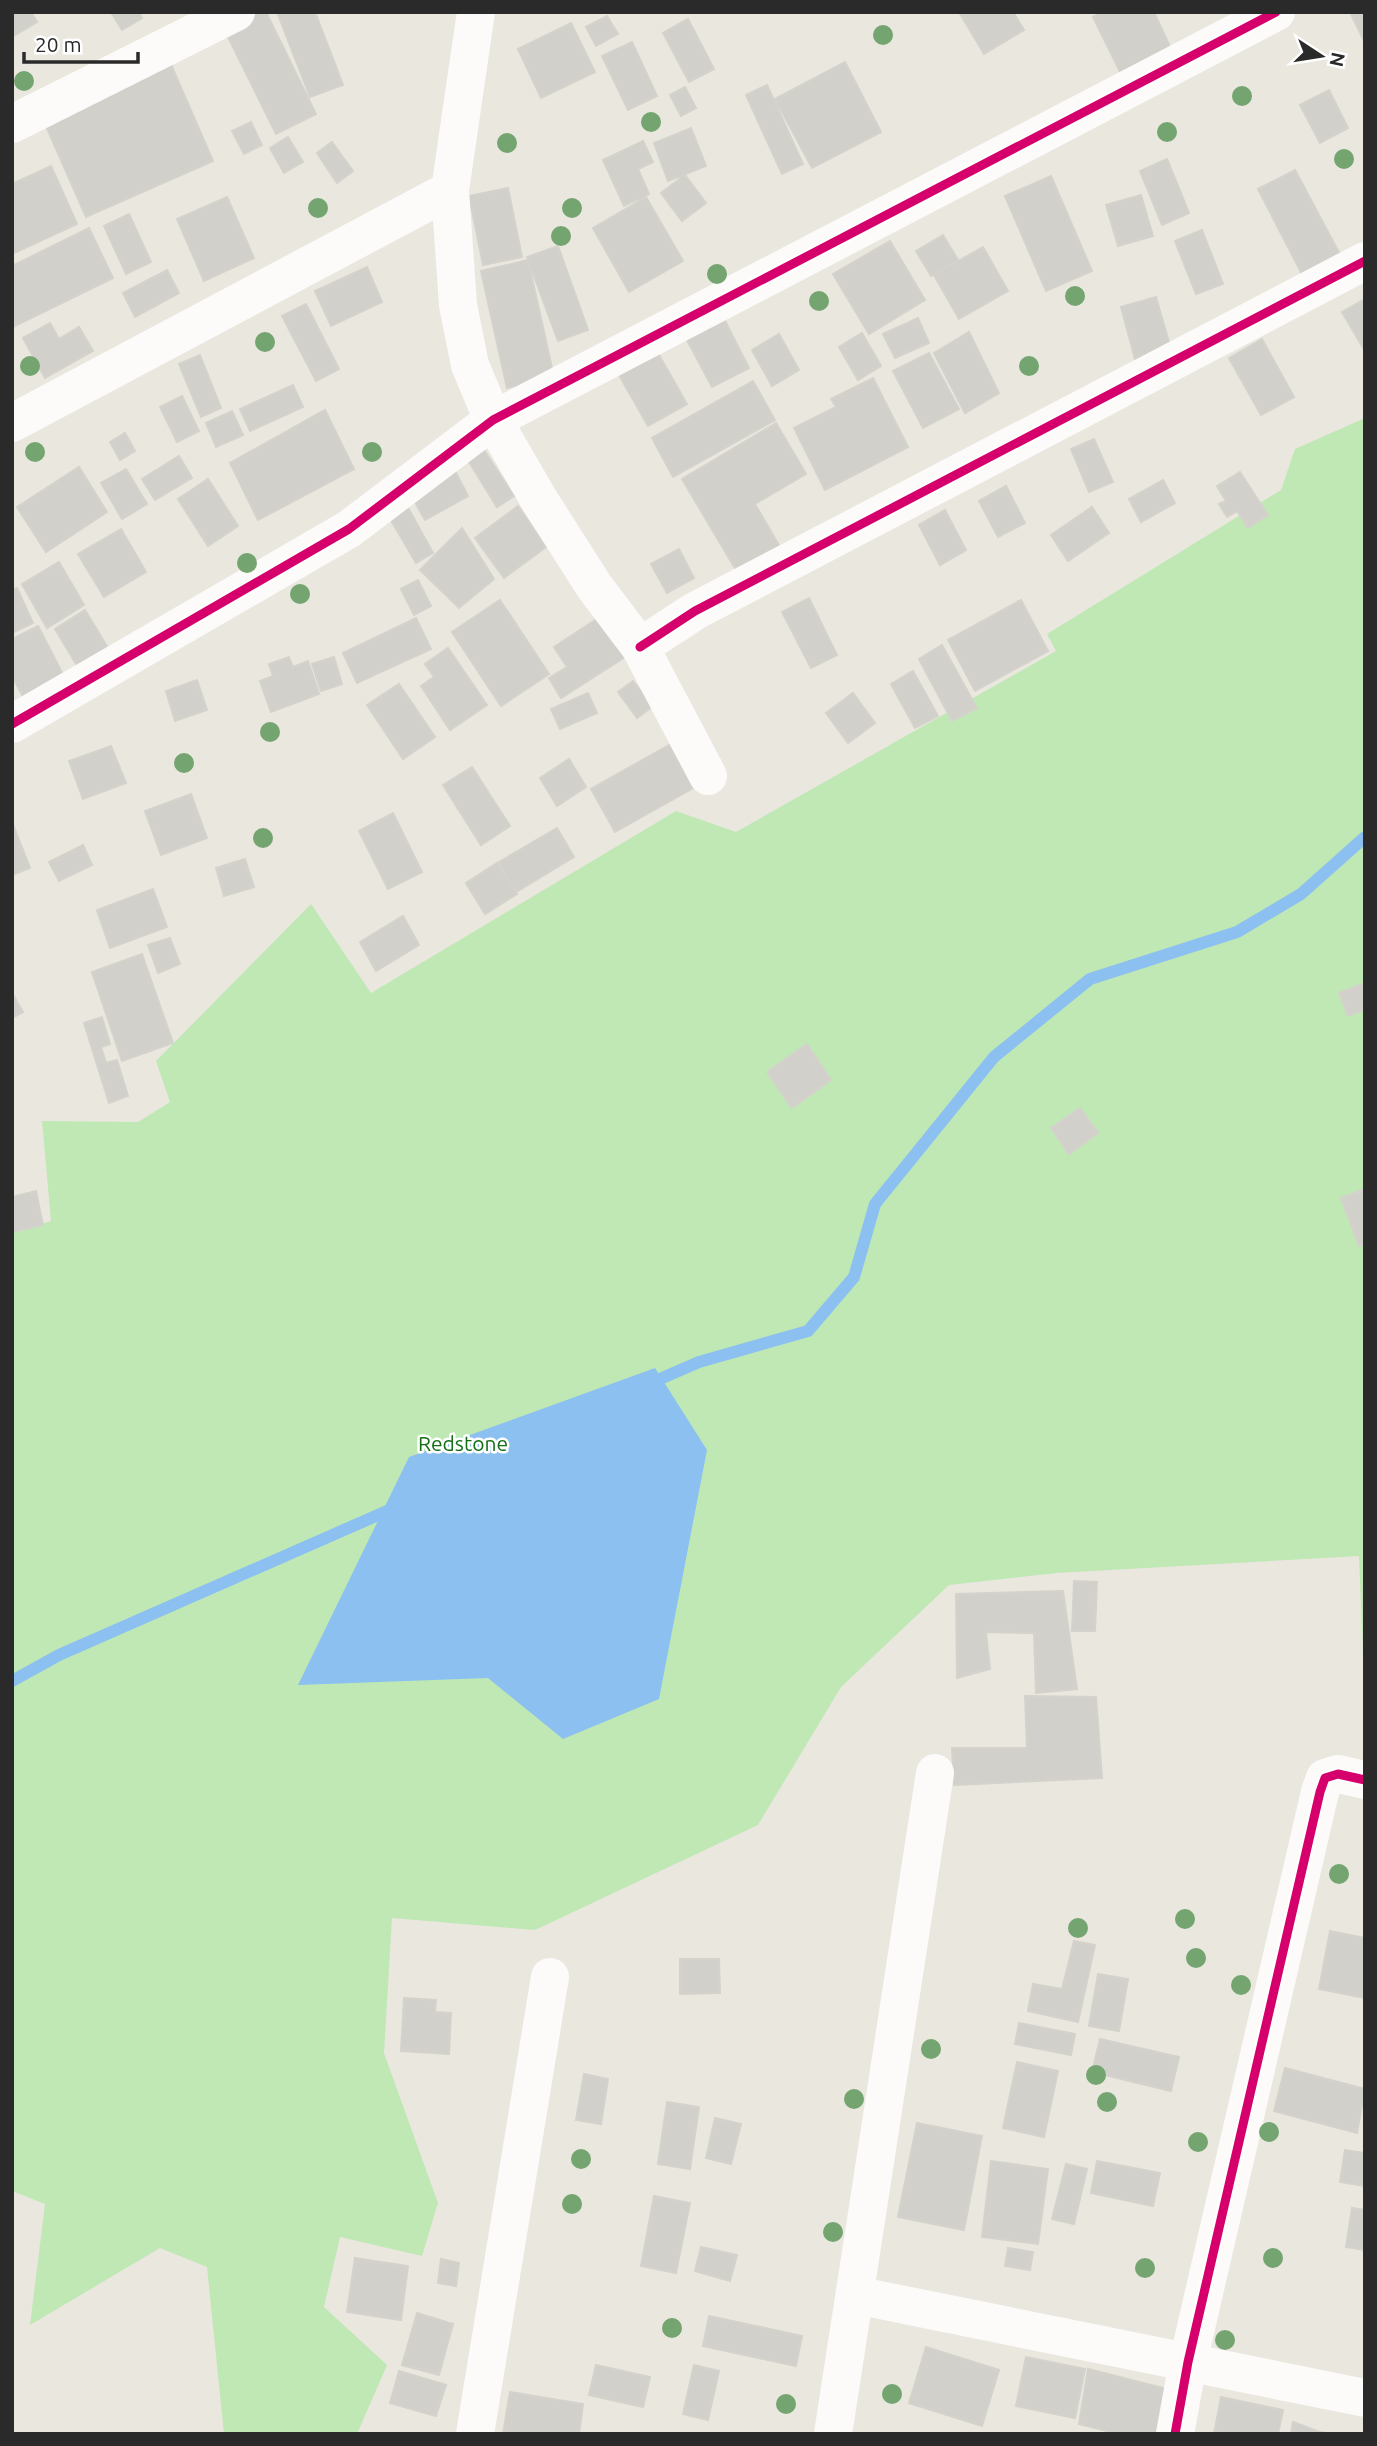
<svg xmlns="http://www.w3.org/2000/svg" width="1377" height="2446" font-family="Ubuntu,sans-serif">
<rect width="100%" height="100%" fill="#eae7df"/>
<!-- green -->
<path fill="#bfe8b5" d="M1365,418V1703L1359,1556L1057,1573L949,1585L841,1687L758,1825L535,1930L392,1918L384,2053L438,2203L422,2256L340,2237L324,2307L387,2365L357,2434H224L207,2267L160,2248L30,2325L45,2204L12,2191V1233L51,1221L42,1121L138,1122L170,1102L156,1061L311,904L371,993L676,811L736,832L1056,651L1047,634L1281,490L1295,449Z"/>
<!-- water -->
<path fill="#8cc0f1" d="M655,1368L707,1450L659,1699L563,1739L488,1678L298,1685L409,1457Z"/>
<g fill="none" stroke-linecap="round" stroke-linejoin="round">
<!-- stream -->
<path stroke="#8cc0f1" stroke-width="12" d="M646,1385L699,1362L808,1331L854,1277L875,1204L994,1057L1090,979L1237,932L1301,894L1365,837
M12,1681L59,1655L394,1508"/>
</g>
<!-- building -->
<path fill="#d2d0cb" stroke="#d4d2cb" stroke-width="2" d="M12,12H31L37,22L12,37Z
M111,12H139L142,18L122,30Z
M262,12H266L316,114L276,134L225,31Z
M277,12H315L343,85L310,97Z
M959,12H1013L1024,30L984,54Z
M1102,12H1154L1172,51L1122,76L1093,17Z
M1350,12H1365V43Z
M607,16L618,34L596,46L586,27Z
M688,19L714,69L689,82L663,33Z
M571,23L595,72L541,98L518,49Z
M632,42L657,96L628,110L602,56Z
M169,60L213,161L86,217L42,117Z
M845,62L881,132L812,168L775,99Z
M767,85L803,164L782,174L746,95Z
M685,87L696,108L681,116L670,95Z
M1329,90L1348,128L1320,143L1300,105Z
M251,122L262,145L244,154L232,131Z
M691,128L706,166L668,181L654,143Z
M288,137L303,162L284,173L270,148Z
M643,141L653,162L638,169L649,194L624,206L603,160Z
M332,142L353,171L337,183L317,153Z
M1167,159L1189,213L1162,225L1140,171Z
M51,166L77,224L12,254V184Z
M1295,170L1344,262L1306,282L1258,189Z
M685,175L706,203L682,221L661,193Z
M1051,176L1092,271L1046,291L1005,196Z
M508,188L522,257L483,265L469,196Z
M1141,195L1153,236L1118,246L1106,205Z
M227,197L254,258L204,281L177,219Z
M646,197L683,261L629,292L593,228Z
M129,214L151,262L126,274L104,226Z
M89,228L113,278L13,327L12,266Z
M1202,230L1223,284L1196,294L1175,241Z
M943,235L958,260L931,276L916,251Z
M890,241L925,300L869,334L833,274Z
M558,246L588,330L558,341L527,257Z
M983,247L1008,291L959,319L934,275Z
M528,260L554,377L507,388L481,271Z
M367,267L382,302L331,326L315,291Z
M167,270L179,293L135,317L123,293Z
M1156,297L1171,349L1135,359L1121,307Z
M1365,299V351L1342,312Z
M306,304L339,369L316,381L282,316Z
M719,309L749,368L712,387L681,329Z
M918,318L929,343L895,358L883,334Z
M50,323L59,339L79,327L93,351L45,378L23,338Z
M969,332L999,393L965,413L934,353Z
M862,333L881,366L858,380L839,347Z
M779,334L799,370L772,386L752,350Z
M1262,339L1294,397L1261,415L1229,358Z
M655,348L687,404L648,426L616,370Z
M929,353L959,409L923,428L893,371Z
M200,355L221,408L201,417L179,364Z
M873,378L908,447L825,490L794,428L836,407L831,399Z
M753,381L775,420L673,477L652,438Z
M293,385L303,407L250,431L240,409Z
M182,396L199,431L177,442L160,407Z
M325,410L354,469L258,520L230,463Z
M232,411L243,435L216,447L206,423Z
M776,423L806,474L755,504L781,549L739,575L682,479Z
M125,433L135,451L120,460L110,442Z
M1094,439L1113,482L1089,492L1071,449Z
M482,447L514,496L497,507L466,457Z
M179,456L192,478L155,500L142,479Z
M79,467L107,512L46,552L17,507Z
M126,469L147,504L122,519L101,483Z
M455,471L468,496L425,520L411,495Z
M1240,472L1268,515L1248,528L1237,511L1227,517L1219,504L1226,501L1217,486Z
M208,479L238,526L208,546L178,499Z
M1163,480L1175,503L1141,522L1129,499Z
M1006,486L1025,523L998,537L979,501Z
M406,504L433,553L416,563L388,515Z
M518,506L546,547L504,578L475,538Z
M1092,507L1109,533L1068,561L1051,535Z
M945,510L966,550L940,565L919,525Z
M462,528L494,579L459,608L420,570Z
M121,529L146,572L104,597L78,554Z
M679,549L694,578L667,593L651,564Z
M59,562L84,605L47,628L22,584Z
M418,580L431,606L414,615L401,589Z
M17,588L33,623L12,633V590Z
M809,598L837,655L811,668L782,612Z
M500,600L549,674L501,706L452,632Z
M1021,600L1048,651L975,691L948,640Z
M85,610L108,648L78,667L55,629Z
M600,617L625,657L561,698L549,678L567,667L554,647Z
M416,618L431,649L357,683L343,653Z
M38,626L68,684L28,706L12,676V639Z
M942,645L977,708L952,721L919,659Z
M448,648L487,705L450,730L421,686L434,677L425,664Z
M289,657L293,667L308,661L319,694L271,712L260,681L273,676L269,664Z
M334,657L342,684L321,691L312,664Z
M913,671L938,716L915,728L891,684Z
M197,680L207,710L175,721L166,691Z
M633,681L653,706L637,718L618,692Z
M399,684L435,737L403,759L367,705Z
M588,693L597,713L560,729L551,709Z
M853,693L875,723L848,743L826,713Z
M669,745L693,788L615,832L591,789Z
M111,746L126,783L83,799L69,761Z
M569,759L586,787L557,806L540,778Z
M472,767L510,826L481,845L443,785Z
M191,794L207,838L161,855L145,811Z
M393,813L422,872L388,889L359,831Z
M12,822L30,868L12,875Z
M557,828L574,857L516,892L499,862Z
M83,845L92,865L59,881L49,862Z
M245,859L254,887L224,896L216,868Z
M497,863L517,894L485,914L466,883Z
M153,889L167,927L110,948L97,910Z
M403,916L419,945L376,971L360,942Z
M170,938L180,964L158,973L148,945Z
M142,954L173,1043L122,1061L92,972Z
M1365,983V1009L1348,1016L1339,993Z
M12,993L23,1012L12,1018Z
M102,1017L110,1044L101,1047L106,1063L117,1060L128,1096L109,1103L84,1023Z
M807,1044L831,1080L792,1108L767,1072Z
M1080,1108L1098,1133L1069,1154L1051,1128Z
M1365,1189V1243L1359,1246L1341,1198Z
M36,1191L43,1225L12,1232V1197Z
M1074,1581L1097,1582L1095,1631H1072Z
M1063,1591L1077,1689L1036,1693L1034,1633L986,1632L990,1669L957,1678L956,1594Z
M1025,1696L1096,1697L1102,1778L954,1785L952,1748H1027Z
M1330,1931L1365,1938V1998L1319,1989Z
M1074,1941L1095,1945L1078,2022L1028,2011L1033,1984L1062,1989Z
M680,1959H719L720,1993L680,1994Z
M1098,1974L1128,1979L1119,2031L1089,2026Z
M404,1998L436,2000L435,2012L451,2013L449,2054L401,2051Z
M1019,2023L1075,2034L1071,2055L1015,2044Z
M1100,2039L1179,2057L1171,2091L1092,2072Z
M1017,2062L1058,2071L1044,2137L1003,2128Z
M1285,2068L1365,2089L1357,2133L1274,2111Z
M584,2074L608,2079L601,2124L576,2120Z
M667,2102L699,2107L690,2169L658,2164Z
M715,2118L741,2124L731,2164L706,2158Z
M917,2123L982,2136L964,2230L898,2217Z
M1345,2150L1365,2153V2186L1340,2182Z
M991,2161L1048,2169L1038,2244L982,2237Z
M1097,2161L1160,2173L1153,2206L1091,2193Z
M1066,2164L1087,2169L1074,2224L1052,2219Z
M654,2196L690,2203L676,2273L641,2266Z
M1352,2208L1365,2210V2250L1346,2247Z
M701,2247L737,2255L730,2281L695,2271Z
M1008,2248L1033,2252L1030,2270L1005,2266Z
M355,2258L408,2266L401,2320L347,2312Z
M441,2259L459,2263L456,2286L438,2283Z
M417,2313L453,2324L439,2375L402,2365Z
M709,2316L802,2336L796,2366L703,2346Z
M926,2347L999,2370L982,2426L909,2403Z
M1026,2357L1085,2369L1075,2418L1016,2406Z
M596,2365L650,2377L643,2407L589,2395Z
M694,2365L719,2371L708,2420L683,2414Z
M1088,2369L1167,2389L1156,2434H1119L1079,2424Z
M399,2371L446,2385L436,2416L390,2403Z
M510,2392L583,2404L579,2434H503Z
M1221,2397L1283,2410L1278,2434H1214Z
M1293,2422L1320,2432L1333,2434H1291Z"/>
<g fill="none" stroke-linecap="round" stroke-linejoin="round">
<!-- minor -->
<path stroke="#fcfbfa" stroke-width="38" d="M476,12L450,190L458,305L470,365L493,420L538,498L594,586L640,647L708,776
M12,124L236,12
M12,423L450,190
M640,647L695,611L1365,261
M12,724L349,529L493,420L1276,12
M855,2295L1365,2398
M475,2434L550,1977
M833,2434L935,1773
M1175,2434L1188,2362L1320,1792L1325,1778L1338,1774L1365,1780"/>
<defs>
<path id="cycleway" d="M640,647L695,611L1365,261
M12,724L349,529L493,420L1276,12
M1175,2434L1188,2362L1320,1792L1325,1778L1338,1774L1365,1780"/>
</defs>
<!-- cycleway casing -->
<use href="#cycleway" stroke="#fff" stroke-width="13"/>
<!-- cycleway -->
<use href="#cycleway" stroke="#d6006c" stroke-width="9"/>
</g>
<!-- trees -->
<g fill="#74a470">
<circle cx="883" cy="35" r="10"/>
<circle cx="24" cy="81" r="10"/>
<circle cx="1242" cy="96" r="10"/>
<circle cx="651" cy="122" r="10"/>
<circle cx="1167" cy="132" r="10"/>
<circle cx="507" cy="143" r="10"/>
<circle cx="1344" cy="159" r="10"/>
<circle cx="318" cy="208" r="10"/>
<circle cx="572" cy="208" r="10"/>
<circle cx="561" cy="236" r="10"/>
<circle cx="717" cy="274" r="10"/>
<circle cx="1075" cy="296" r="10"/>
<circle cx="819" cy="301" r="10"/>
<circle cx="265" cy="342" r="10"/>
<circle cx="30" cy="366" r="10"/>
<circle cx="1029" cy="366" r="10"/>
<circle cx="35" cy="452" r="10"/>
<circle cx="372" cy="452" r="10"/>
<circle cx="247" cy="563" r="10"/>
<circle cx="300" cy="594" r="10"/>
<circle cx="270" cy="732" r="10"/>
<circle cx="184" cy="763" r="10"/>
<circle cx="263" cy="838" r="10"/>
<circle cx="1339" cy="1874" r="10"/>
<circle cx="1185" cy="1919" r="10"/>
<circle cx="1078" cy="1928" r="10"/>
<circle cx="1196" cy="1958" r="10"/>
<circle cx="1241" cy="1985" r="10"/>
<circle cx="931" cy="2049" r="10"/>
<circle cx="1096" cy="2075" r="10"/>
<circle cx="854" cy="2099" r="10"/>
<circle cx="1107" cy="2102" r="10"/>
<circle cx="1269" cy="2132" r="10"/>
<circle cx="1198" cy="2142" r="10"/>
<circle cx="581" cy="2159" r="10"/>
<circle cx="572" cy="2204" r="10"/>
<circle cx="833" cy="2232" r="10"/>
<circle cx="1273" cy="2258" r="10"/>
<circle cx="1145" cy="2268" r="10"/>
<circle cx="672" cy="2328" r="10"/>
<circle cx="1225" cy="2340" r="10"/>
<circle cx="892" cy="2394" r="10"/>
<circle cx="786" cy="2404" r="10"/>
</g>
<g text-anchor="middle" stroke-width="5" stroke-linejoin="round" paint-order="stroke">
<!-- park labels -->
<g font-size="21" fill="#136e16" stroke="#fff">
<text x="463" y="1451">Redstone</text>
</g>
</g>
<!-- border -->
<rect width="1377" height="2446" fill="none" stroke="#2a2a2a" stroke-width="28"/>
<!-- north arrow -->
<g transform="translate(1321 56) rotate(102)" stroke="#ffffff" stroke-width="5" paint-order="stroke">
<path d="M0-5L12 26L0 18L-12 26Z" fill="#2a2a2a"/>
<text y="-10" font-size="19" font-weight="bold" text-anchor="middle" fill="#2a2a2a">N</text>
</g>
<!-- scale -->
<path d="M24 52v10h114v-10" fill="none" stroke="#2a2a2a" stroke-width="3.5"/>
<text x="35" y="52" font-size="21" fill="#2a2a2a" stroke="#ffffff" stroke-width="5" paint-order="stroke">20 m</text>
</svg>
